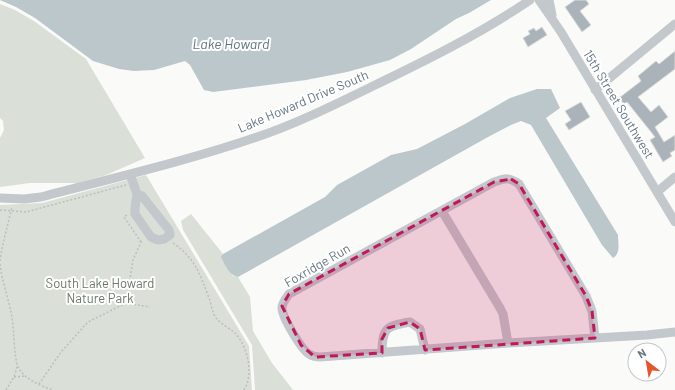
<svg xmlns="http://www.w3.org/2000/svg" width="675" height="390" font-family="Barlow,sans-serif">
<rect width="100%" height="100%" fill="#fafaf8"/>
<!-- green -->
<path fill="#dadfd7" d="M0,4L15,10L34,21L86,59L145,158L106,175L79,183H30L0,187V138L4,130L3,121L0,118Z
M146,175L249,346L252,390H0V205L42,203Z
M191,214L223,254L222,257L233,276L238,277L250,297L253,331L272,363L293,390H255L252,345L183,230L181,221Z"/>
<!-- water -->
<path fill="#bbc7cb" d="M0,0H491L469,13L456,19L411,49L390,60L347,72L306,80L213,92L204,90L190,65L185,61L154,70L134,71L119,69L93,61L35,18L16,7Z
M537,89H551L560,108L546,118L618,235C618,244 621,253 613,258L602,245L531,125L521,121L511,125L488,137L238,277C229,275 225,265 221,257L223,254L325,197L337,185L391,155L417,149L465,124L510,98Z"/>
<!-- building -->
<path fill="#aab3b9" stroke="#dcdcda" d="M575,0H586L589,4L580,11L591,25L582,32L565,7Z
M542,27L547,35L528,47L523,38L530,34L528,31L534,28L536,31Z
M675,51V69L638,97L651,112L659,105L668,117L655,127L664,142L675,135V150L670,153L672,156L663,162L650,140L655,137L627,102L624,104L619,98L641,81L638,76L656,61L659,64Z
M581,102L590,117L569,130L565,124L571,120L565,111Z"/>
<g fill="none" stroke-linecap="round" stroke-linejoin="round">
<!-- path -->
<path stroke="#bbbfc2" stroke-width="1.5" stroke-dasharray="2 2" stroke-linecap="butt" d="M0,210L26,212L126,185
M127,215L124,217L141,242
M173,243C195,258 200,274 209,298C211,304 212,312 216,318C221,324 229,328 235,333C248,347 254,374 244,390
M0,261L2,248L12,207
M0,264C2,282 9,299 12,318C14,329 14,358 18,367C24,379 41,386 53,390
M126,303L150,307
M14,377L26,376
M39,384L61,352L88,322L126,303L133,260L141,242L143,241
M6,390L14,377L17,367"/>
<!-- minor -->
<path stroke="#c3c8cc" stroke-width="9" d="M539,0L561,32L675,222
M549,0L552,15
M595,90L675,24
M130,174L137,194L135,208V214L151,237L158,240L164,239L170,235L169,230L142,196L137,194
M657,192L675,177
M0,198L24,199L41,197C113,178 187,161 257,137C296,124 334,105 371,87C425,61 480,34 530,0
M442,211L500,308L503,314L508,343
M595,338L592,311L586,296L519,184C509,177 506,178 494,182L289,294C286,298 282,303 282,308C282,317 301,349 309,354C312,356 316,357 320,357L508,343L647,335L675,332
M382,353C382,327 387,326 410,322L420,329L425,350"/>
</g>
<!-- marked area -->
<path fill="#c2185b" fill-opacity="0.2" stroke="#c2185b" stroke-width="3" stroke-dasharray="8 5" stroke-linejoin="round" d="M511,179L519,184L586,296L592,311L595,338L425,350L420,329L410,322L388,328L382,339V353L315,357L301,345L282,306L289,294L494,182Z"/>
<g text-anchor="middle" stroke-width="4" stroke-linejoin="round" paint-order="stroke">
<!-- street labels -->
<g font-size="13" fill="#657683" stroke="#fff">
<text transform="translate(303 101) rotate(-23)" y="5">Lake Howard Drive South</text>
<text transform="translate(619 104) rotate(59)" y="5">15th Street Southwest</text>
<text transform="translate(317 265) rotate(-30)" y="5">Foxridge Run</text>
</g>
<!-- park labels -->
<g font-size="13" fill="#687a64" stroke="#fff">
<text x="100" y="288">South Lake Howard<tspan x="100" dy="15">Nature Park</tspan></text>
</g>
<!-- water labels -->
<g font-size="14" font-style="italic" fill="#60757c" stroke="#fff">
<text x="231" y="49">Lake Howard</text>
</g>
</g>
<!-- north arrow -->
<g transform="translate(647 362) rotate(329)"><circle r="19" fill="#ffffff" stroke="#c1c8cd"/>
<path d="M0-3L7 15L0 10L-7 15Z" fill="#e4572e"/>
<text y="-6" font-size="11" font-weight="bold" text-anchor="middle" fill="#657683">N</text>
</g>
</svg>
